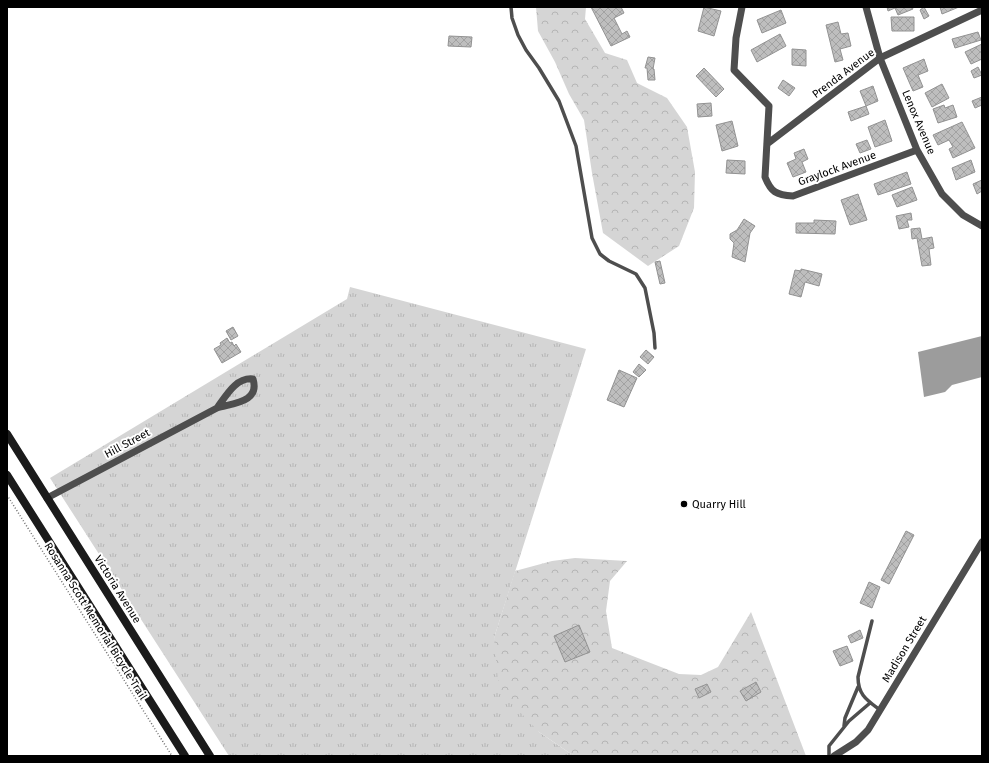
<svg xmlns="http://www.w3.org/2000/svg" width="989" height="763" font-family="'Fira Sans',sans-serif">
<defs>
<pattern id="grass-tufts" width="24" height="20" patternUnits="userSpaceOnUse"><rect width="24" height="20" fill="#d5d5d5"/><path d="M3 7l-1-3M5 7V3M7 7l1-3M15 17l-1-3M17 17v-4M19 17l1-3" fill="none" stroke="#b5b5b5"/></pattern>
<pattern id="forest-crowns" width="20" height="18" patternUnits="userSpaceOnUse"><rect width="20" height="18" fill="#d5d5d5"/><path d="M2 6a3 3 0 1 1 6 0M12 15a3 3 0 1 1 6 0" fill="none" stroke="#b5b5b5"/></pattern>
<pattern id="building-cross-hatch" width="8" height="8" patternUnits="userSpaceOnUse"><rect width="8" height="8" fill="#bebebe"/><path d="M0 0l8 8M0 8l8-8" fill="none" stroke="#a2a2a2"/></pattern>
</defs>
<rect width="100%" height="100%" fill="#fff"/>
<!-- grass -->
<path fill="url(#grass-tufts)" d="M350,287L586,349L494,638L539,732L574,756H229L50,478L347,299Z"/>
<!-- forest -->
<path fill="url(#forest-crowns)" d="M536,7H586L585,19L605,53L627,60L637,83L667,98L687,127L695,172L694,208L679,246L648,266L603,233L592,173L584,120L569,94L555,62L538,31Z
M575,558L627,561L610,581L606,611L612,648L679,674L701,675L718,667L751,612L806,756H574L539,732L499,690L494,638L515,571L552,561Z"/>
<!-- water -->
<path fill="#9c9c9c" d="M982,336V377L952,385L945,392L924,397L918,352Z"/>
<!-- building -->
<path fill="url(#building-cross-hatch)" stroke="#929292" d="M591,7H621L624,13L614,18L622,34L627,31L630,37L611,46Z
M704,7L721,11L714,36L698,31Z
M887,7H912L913,9L898,15L895,8L888,11Z
M924,7L929,16L924,19L920,10Z
M940,7H959L942,14Z
M781,10L786,23L762,33L757,20Z
M891,17H914V31H892Z
M838,22L841,34L848,33L851,46L840,49L843,60L835,62L826,25Z
M978,32L981,40L955,48L952,39Z
M780,34L786,46L757,62L751,50Z
M449,36L472,37L471,47L448,46Z
M982,44V59L971,64L965,52Z
M792,49L806,50V66L792,65Z
M648,57L655,58L653,69H654L655,80H648L647,68H645Z
M924,59L928,71L918,75L923,87L913,91L903,68Z
M978,67L982,75L974,78L971,71Z
M704,68L724,89L716,97L696,76Z
M783,80L795,88L789,96L778,88Z
M942,84L949,98L932,107L925,93Z
M873,86L878,101L866,106L869,114L851,121L848,112L866,106L860,91Z
M982,97V105L975,108L972,101Z
M711,103L712,116L698,117L697,104Z
M944,105L945,108L953,105L957,117L938,123L933,109Z
M885,120L892,141L875,147L868,127Z
M732,121L738,146L722,151L716,125Z
M962,122L975,148L953,158L949,149L953,147L949,140L938,145L933,135Z
M867,140L871,149L860,153L856,144Z
M804,149L808,159L802,162L806,172L793,177L787,163L796,159L794,153Z
M727,160L745,161V174L726,173Z
M971,160L975,172L956,180L952,168Z
M907,172L911,184L878,195L874,184Z
M982,180V191L977,194L973,184Z
M912,187L917,200L897,207L892,195Z
M858,194L867,220L850,225L841,200Z
M911,213L912,220H907L909,227L899,229L896,216Z
M744,219L755,226L750,233L745,262L732,257L734,243L730,239V234L737,230Z
M814,220L836,221L835,234L796,233V223H814Z
M920,228L922,239L932,237L934,248L929,249L931,265L922,266L917,238L912,239L911,229Z
M660,261L665,283L660,284L655,262Z
M801,269L822,274L819,286L805,282L801,297L789,294L795,270L801,271Z
M233,327L238,336L231,340L226,331Z
M227,338L230,343L232,342L234,346L236,344L241,352L222,363L214,349L221,345L220,343Z
M646,350L654,357L648,364L640,357Z
M639,364L646,370L639,377L633,372Z
M619,370L637,378L624,407L607,400Z
M906,531L914,535L889,584L881,580Z
M869,582L880,587L872,608L860,603Z
M579,625L590,652L565,662L554,636Z
M860,630L863,638L851,643L848,636Z
M847,646L853,661L840,666L833,651Z
M756,682L761,692L746,701L740,691Z
M707,684L711,692L699,698L695,689Z"/>
<g fill="none" stroke-linecap="round" stroke-linejoin="round">
<!-- path -->
<path stroke="#707070" stroke-width="1.5" stroke-dasharray="1 2" stroke-linecap="butt" d="M7,495L172,756"/>
<!-- lane -->
<path stroke="#4e4e4e" stroke-width="3.5" d="M511,7L512,18L518,35L526,50L539,68L559,101L576,146L592,238L600,254L609,261L636,274L645,288L654,333L655,348
M872,621L858,677C858,695 867,700 880,710
M844,726L845,718L858,687
M829,756V746L849,721L870,703"/>
<!-- street -->
<path stroke="#4e4e4e" stroke-width="7" d="M742,7L736,38L734,70L769,106L765,177C771,192 776,195 793,196L917,150
M866,7L880,58L917,150L942,194L963,215L982,226
M767,144L880,58L982,10
M47,498L217,408C234,403 260,402 253,379C236,377 226,396 217,408
M834,756L856,742L868,730L982,542"/>
<!-- secondary -->
<path stroke="#1b1b1b" stroke-width="8" d="M7,434L210,756
M7,475L185,756"/>
</g>
<!-- markers -->
<circle fill="#000" stroke="#fff" stroke-width="1.5" cx="684" cy="504" r="4"/>
<g text-anchor="middle" stroke-width="4" stroke-linejoin="round" paint-order="stroke">
<!-- street labels -->
<g font-size="11" fill="#000" stroke="#fff">
<text transform="translate(843 73) rotate(-37)" y="4">Prenda Avenue</text>
<text transform="translate(919 122) rotate(67)" y="4">Lenox Avenue</text>
<text transform="translate(837 168) rotate(-20)" y="4">Graylock Avenue</text>
<text transform="translate(127 443) rotate(-28)" y="4">Hill Street</text>
<text transform="translate(118 589) rotate(58)" y="4">Victoria Avenue</text>
<text transform="translate(96 621) rotate(58)" y="4">Rosanna Scott Memorial Bicycle Trail</text>
<text transform="translate(904 649) rotate(-59)" y="4">Madison Street</text>
</g>
<!-- poi labels -->
<g font-size="11" fill="#000" stroke="#fff" text-anchor="start">
<text x="692" y="508">Quarry Hill</text>
</g>
</g>
<!-- border -->
<rect width="989" height="763" fill="none" stroke="#000000" stroke-width="16"/>
</svg>
